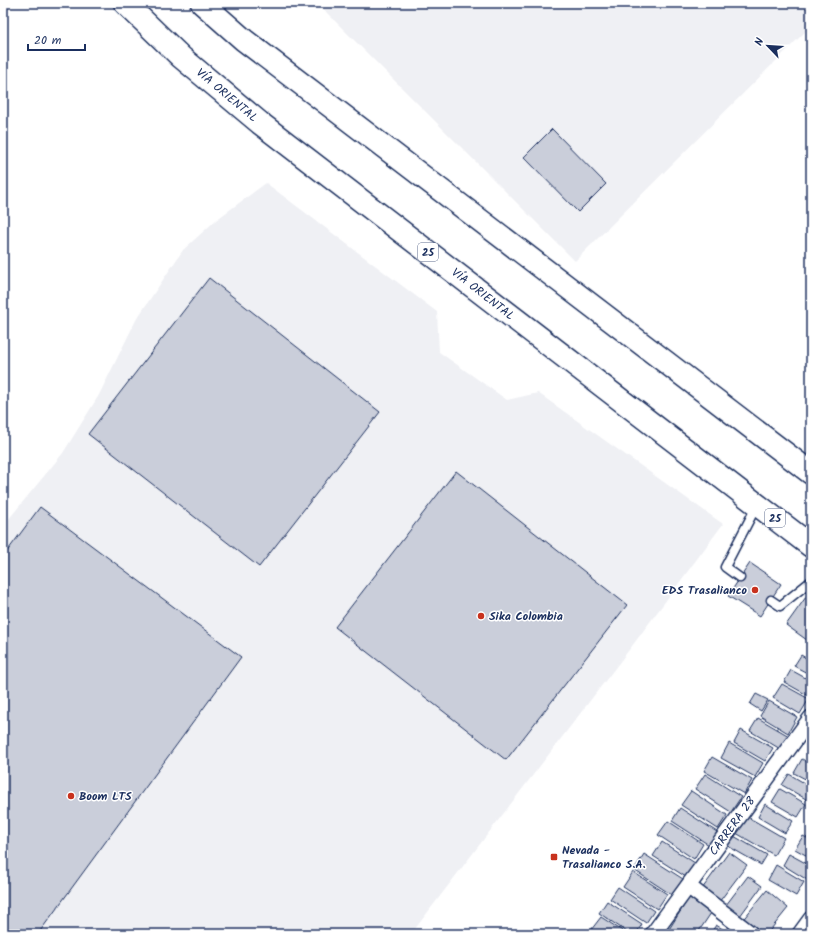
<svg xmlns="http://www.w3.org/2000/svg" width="814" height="937" font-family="Kalam,sans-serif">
<rect width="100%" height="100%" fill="#fff"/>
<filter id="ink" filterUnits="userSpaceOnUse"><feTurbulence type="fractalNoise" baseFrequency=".025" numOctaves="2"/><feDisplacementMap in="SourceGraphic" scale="8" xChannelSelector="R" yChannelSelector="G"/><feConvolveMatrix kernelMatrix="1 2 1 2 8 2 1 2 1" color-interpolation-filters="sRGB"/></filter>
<g filter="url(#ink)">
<!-- built -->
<path fill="#eff0f4" d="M317,3H811V26L575,261Z
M266,183L437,312L439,352L507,400L538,393L723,524L632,646L411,934H3V526L63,453L99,395L136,320L183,250L216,220Z"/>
<!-- building -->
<path fill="#caceda" stroke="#1b2f5e" d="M552,129L606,184L578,212L524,157Z
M209,278L380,412L259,567L88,434Z
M456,471L627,605L506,760L335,627Z
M40,507L241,657L38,934H3V557Z
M750,563L781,584L760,616L728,596Z
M811,590V643L786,625Z
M801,655L811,661V675L794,666Z
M791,670L811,681V693L809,696L784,682Z
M782,684L809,699L800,714L773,698Z
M756,694L768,700L761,711L750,704Z
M769,701L797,717L788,733L760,716Z
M758,718L789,736L782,750L750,731Z
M741,730L773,748L765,761L734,743Z
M729,743L763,763L755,777L721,758Z
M712,757L752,780L744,794L704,771Z
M802,759L811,764V782L794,773Z
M705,774L741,797L731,812L695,789Z
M789,774L811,787V802L782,785Z
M780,789L806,804L798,817L772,802Z
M691,791L727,815L718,829L681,805Z
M765,804L793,821L785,833L758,817Z
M680,808L717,832L709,845L672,821Z
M746,816L784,838L774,855L736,833Z
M668,821L703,844L694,859L658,835Z
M732,835L767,855L761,865L726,845Z
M803,836L811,840V858L795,849Z
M662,842L695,863L686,877L653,856Z
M729,852L747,865L719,902L702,889Z
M644,854L683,879L672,895L634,870Z
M789,854L811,866V877L809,881L783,865Z
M776,865L804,882L796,896L768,880Z
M633,872L667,894L657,909L623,887Z
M748,876L762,886L740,916L726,905Z
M618,887L654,911L646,923L610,899Z
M767,890L788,908L767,934H757L741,922Z
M690,896L713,910L697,934H666Z
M607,901L642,924L636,934H630L599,913Z
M601,917L627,934H597L591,930Z
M716,925L726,931L724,934H710Z"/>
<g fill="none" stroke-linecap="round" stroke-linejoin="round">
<defs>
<path id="lane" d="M740,578L725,567L757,505
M771,600L780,606L811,581"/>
<path id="street" d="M688,886L751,934
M653,934L811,718
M800,934L811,919"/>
<path id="highway" d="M125,3L181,57L260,123L811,546
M202,3L244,40L811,473"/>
</defs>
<!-- lane casing -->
<use href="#lane" stroke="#1b2f5e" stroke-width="11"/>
<!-- street casing -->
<use href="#street" stroke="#1b2f5e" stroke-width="18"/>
<!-- highway casing -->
<use href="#highway" stroke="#1b2f5e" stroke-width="25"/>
<!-- lane -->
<use href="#lane" stroke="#fff" stroke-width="8"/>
<!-- street -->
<use href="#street" stroke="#fff" stroke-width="15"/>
<!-- highway -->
<use href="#highway" stroke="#fff" stroke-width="22"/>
</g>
</g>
<!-- markers -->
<g fill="#c8321e" stroke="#fff" stroke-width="1.5">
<circle cx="755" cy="590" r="4"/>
<circle cx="481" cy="616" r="4"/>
<circle cx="71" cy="796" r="4"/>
<rect x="550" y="853" width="8" height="8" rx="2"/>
</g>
<g text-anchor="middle" stroke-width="3" stroke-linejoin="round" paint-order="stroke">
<!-- shield labels -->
<g fill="#fff" stroke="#5f6d8e" stroke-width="1">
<rect x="418" y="243" width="20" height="18" rx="3"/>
<rect x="765" y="509" width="20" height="18" rx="3"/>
</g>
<g font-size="11" font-weight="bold" fill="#1b2f5e">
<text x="428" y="256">25</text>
<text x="775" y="522">25</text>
</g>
<!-- street labels -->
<g font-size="12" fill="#1b2f5e" stroke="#fff">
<text transform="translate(227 95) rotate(40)" y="4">VÍA ORIENTAL</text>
<text transform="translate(483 294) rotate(38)" y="4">VÍA ORIENTAL</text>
<text transform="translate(732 826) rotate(-54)" y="4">CARRERA 28</text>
</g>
<!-- poi labels -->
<g font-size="12" font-weight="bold" fill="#1b2f5e" stroke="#fff" text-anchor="start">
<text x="747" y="594" text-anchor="end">EDS Trasalianco</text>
<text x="489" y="620">Sika Colombia</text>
<text x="79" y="800">Boom LTS</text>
<text x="562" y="854">Nevada -<tspan x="562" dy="14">Trasalianco S.A.</tspan></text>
</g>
</g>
<!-- margin -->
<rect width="814" height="937" fill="none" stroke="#fff" stroke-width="16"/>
<rect x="8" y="8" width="798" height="921" fill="none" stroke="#1b2f5e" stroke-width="1.5" filter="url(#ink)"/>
<!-- north arrow -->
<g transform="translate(768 46) rotate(295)" stroke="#ffffff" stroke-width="3" paint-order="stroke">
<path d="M0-3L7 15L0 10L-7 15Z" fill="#1b2f5e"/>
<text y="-6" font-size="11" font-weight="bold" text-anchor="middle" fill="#1b2f5e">N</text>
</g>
<!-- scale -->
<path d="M28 44v6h57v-6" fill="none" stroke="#1b2f5e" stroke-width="2"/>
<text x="34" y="44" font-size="12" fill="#1b2f5e" stroke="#ffffff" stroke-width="3" paint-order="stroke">20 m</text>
</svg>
